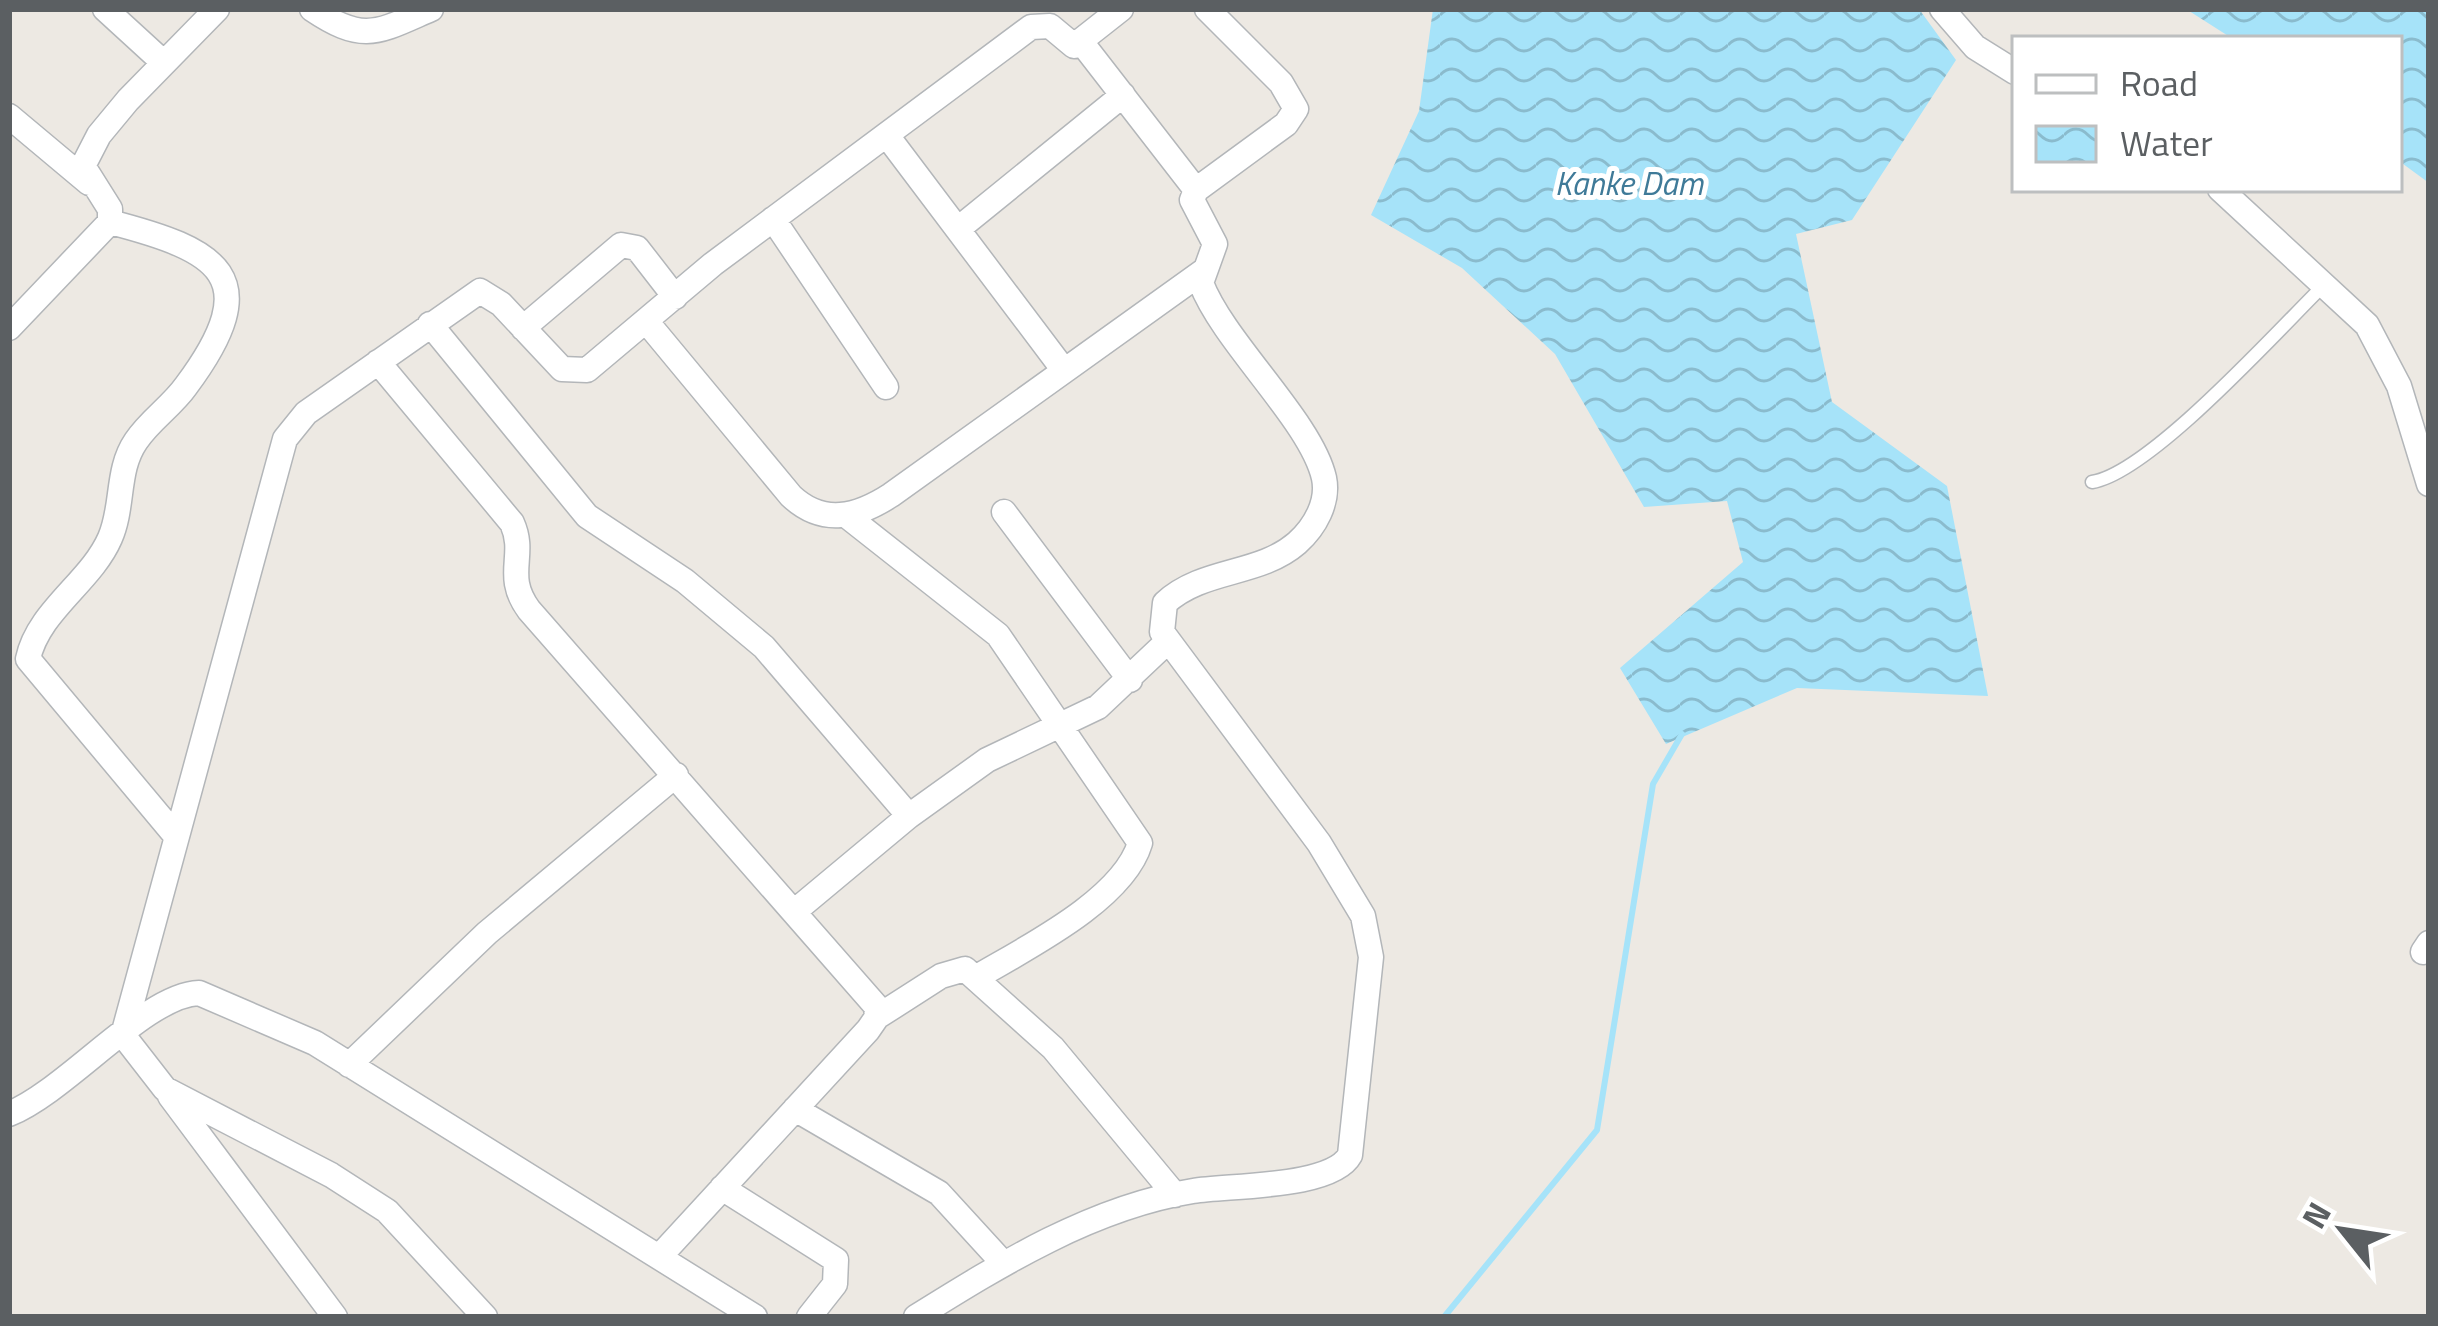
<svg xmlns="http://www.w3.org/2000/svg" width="2438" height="1326" font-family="'Titillium Web',sans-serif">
<defs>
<pattern id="water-waves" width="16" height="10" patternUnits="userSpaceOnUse" patternTransform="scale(3)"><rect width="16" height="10" fill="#a6e3f9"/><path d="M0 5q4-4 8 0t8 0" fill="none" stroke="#8abbcd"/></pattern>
</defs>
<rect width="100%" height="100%" fill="#ede9e3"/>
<!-- water -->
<path fill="url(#water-waves)" d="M1433,9H1919L1956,60L1852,220L1796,234L1832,402L1947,486L1988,696L1797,688L1666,744L1620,668L1743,562L1727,501L1644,507L1555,354L1462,268L1371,215L1419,111Z
M2186,9H2429V183L2399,161V39H2233Z"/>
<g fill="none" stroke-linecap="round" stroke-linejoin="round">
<!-- stream -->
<path stroke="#a6e3f9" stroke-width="6" d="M1444,1317L1597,1130L1653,784L1682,734"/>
<defs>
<path id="service" d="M2092,482C2150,473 2278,330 2325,284"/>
<path id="minor" d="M105,9L164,63
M312,9C364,44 378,32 431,9
M1942,9L1975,47L2015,72
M1082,43L1196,190
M9,116L89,183
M888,137L1063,369
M2220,189L2367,325L2399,386L2429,484
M773,219L886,387
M110,222C218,250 268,276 186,386C172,406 150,420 136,441C116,470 124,506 110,538C91,582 38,611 28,659L176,836
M958,229L1123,95
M646,321L791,496C823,526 857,517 891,495L1205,270
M430,324L587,516L685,581L764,647L909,816
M9,328L110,222V209L83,166L99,135L128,100L217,9
M523,328L621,245L637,248L675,297
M378,362L512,523C527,556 503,575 529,610L876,1006L877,1017L868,1030L660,1256
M1004,512L1130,680
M847,516L998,635L1140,843C1123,900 1026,948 977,977
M795,911L909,816L987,760L1098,707L1168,641
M2423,952L2429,943
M877,1017L941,976L965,969L1053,1048L1175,1195
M349,1065L487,933L676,775
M170,1096L335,1317
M795,1109L939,1193L1004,1264
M9,1114C68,1090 145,995 199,993L315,1043L755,1317
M722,1188L836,1260L835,1284L809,1317
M485,1317L387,1211L331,1175L165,1089L123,1035L285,439L306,413L480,291L501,304L562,369L587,370L713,264L1031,27L1050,26L1074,46L1121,9
M916,1317C1001,1264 1093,1207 1193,1191C1231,1185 1332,1188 1350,1155L1371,957L1363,916L1319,843L1162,632L1165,603C1203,568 1259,576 1297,543C1315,527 1329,502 1324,478C1311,421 1224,343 1201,283L1215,244L1192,200L1196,190L1286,124L1296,109L1281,83L1207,9"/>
</defs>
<!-- service casing -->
<use href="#service" stroke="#b3b6b9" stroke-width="15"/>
<!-- minor casing -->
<use href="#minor" stroke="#b3b6b9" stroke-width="27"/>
<!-- service -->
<use href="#service" stroke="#fff" stroke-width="12"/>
<!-- minor -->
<use href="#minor" stroke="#fff" stroke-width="24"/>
</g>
<g text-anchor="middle" stroke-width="10" stroke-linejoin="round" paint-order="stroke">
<!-- water labels -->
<g font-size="33" font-style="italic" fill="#3f7a98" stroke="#fff">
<text x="1629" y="195">Kanke Dam</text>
</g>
</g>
<!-- border -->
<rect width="2438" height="1326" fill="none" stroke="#5b5f62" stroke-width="24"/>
<!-- legend -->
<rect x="2012" y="36" width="390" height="156" fill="#ffffff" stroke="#bdbfc0" stroke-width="3"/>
<rect x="2036" y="75" width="60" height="18" fill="#ffffff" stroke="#bdbfc0" stroke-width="3"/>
<text x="2120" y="96" font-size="36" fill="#5b5f62">Road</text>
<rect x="2036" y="126" width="60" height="36" fill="url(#water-waves)" stroke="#bdbfc0" stroke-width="3"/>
<text x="2120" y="156" font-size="36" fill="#5b5f62">Water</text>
<!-- north arrow -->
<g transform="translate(2342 1230) rotate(300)" stroke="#ffffff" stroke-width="9" paint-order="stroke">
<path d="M0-9L21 45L0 30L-21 45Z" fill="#5b5f62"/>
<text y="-18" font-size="33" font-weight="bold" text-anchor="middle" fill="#5b5f62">N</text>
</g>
</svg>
